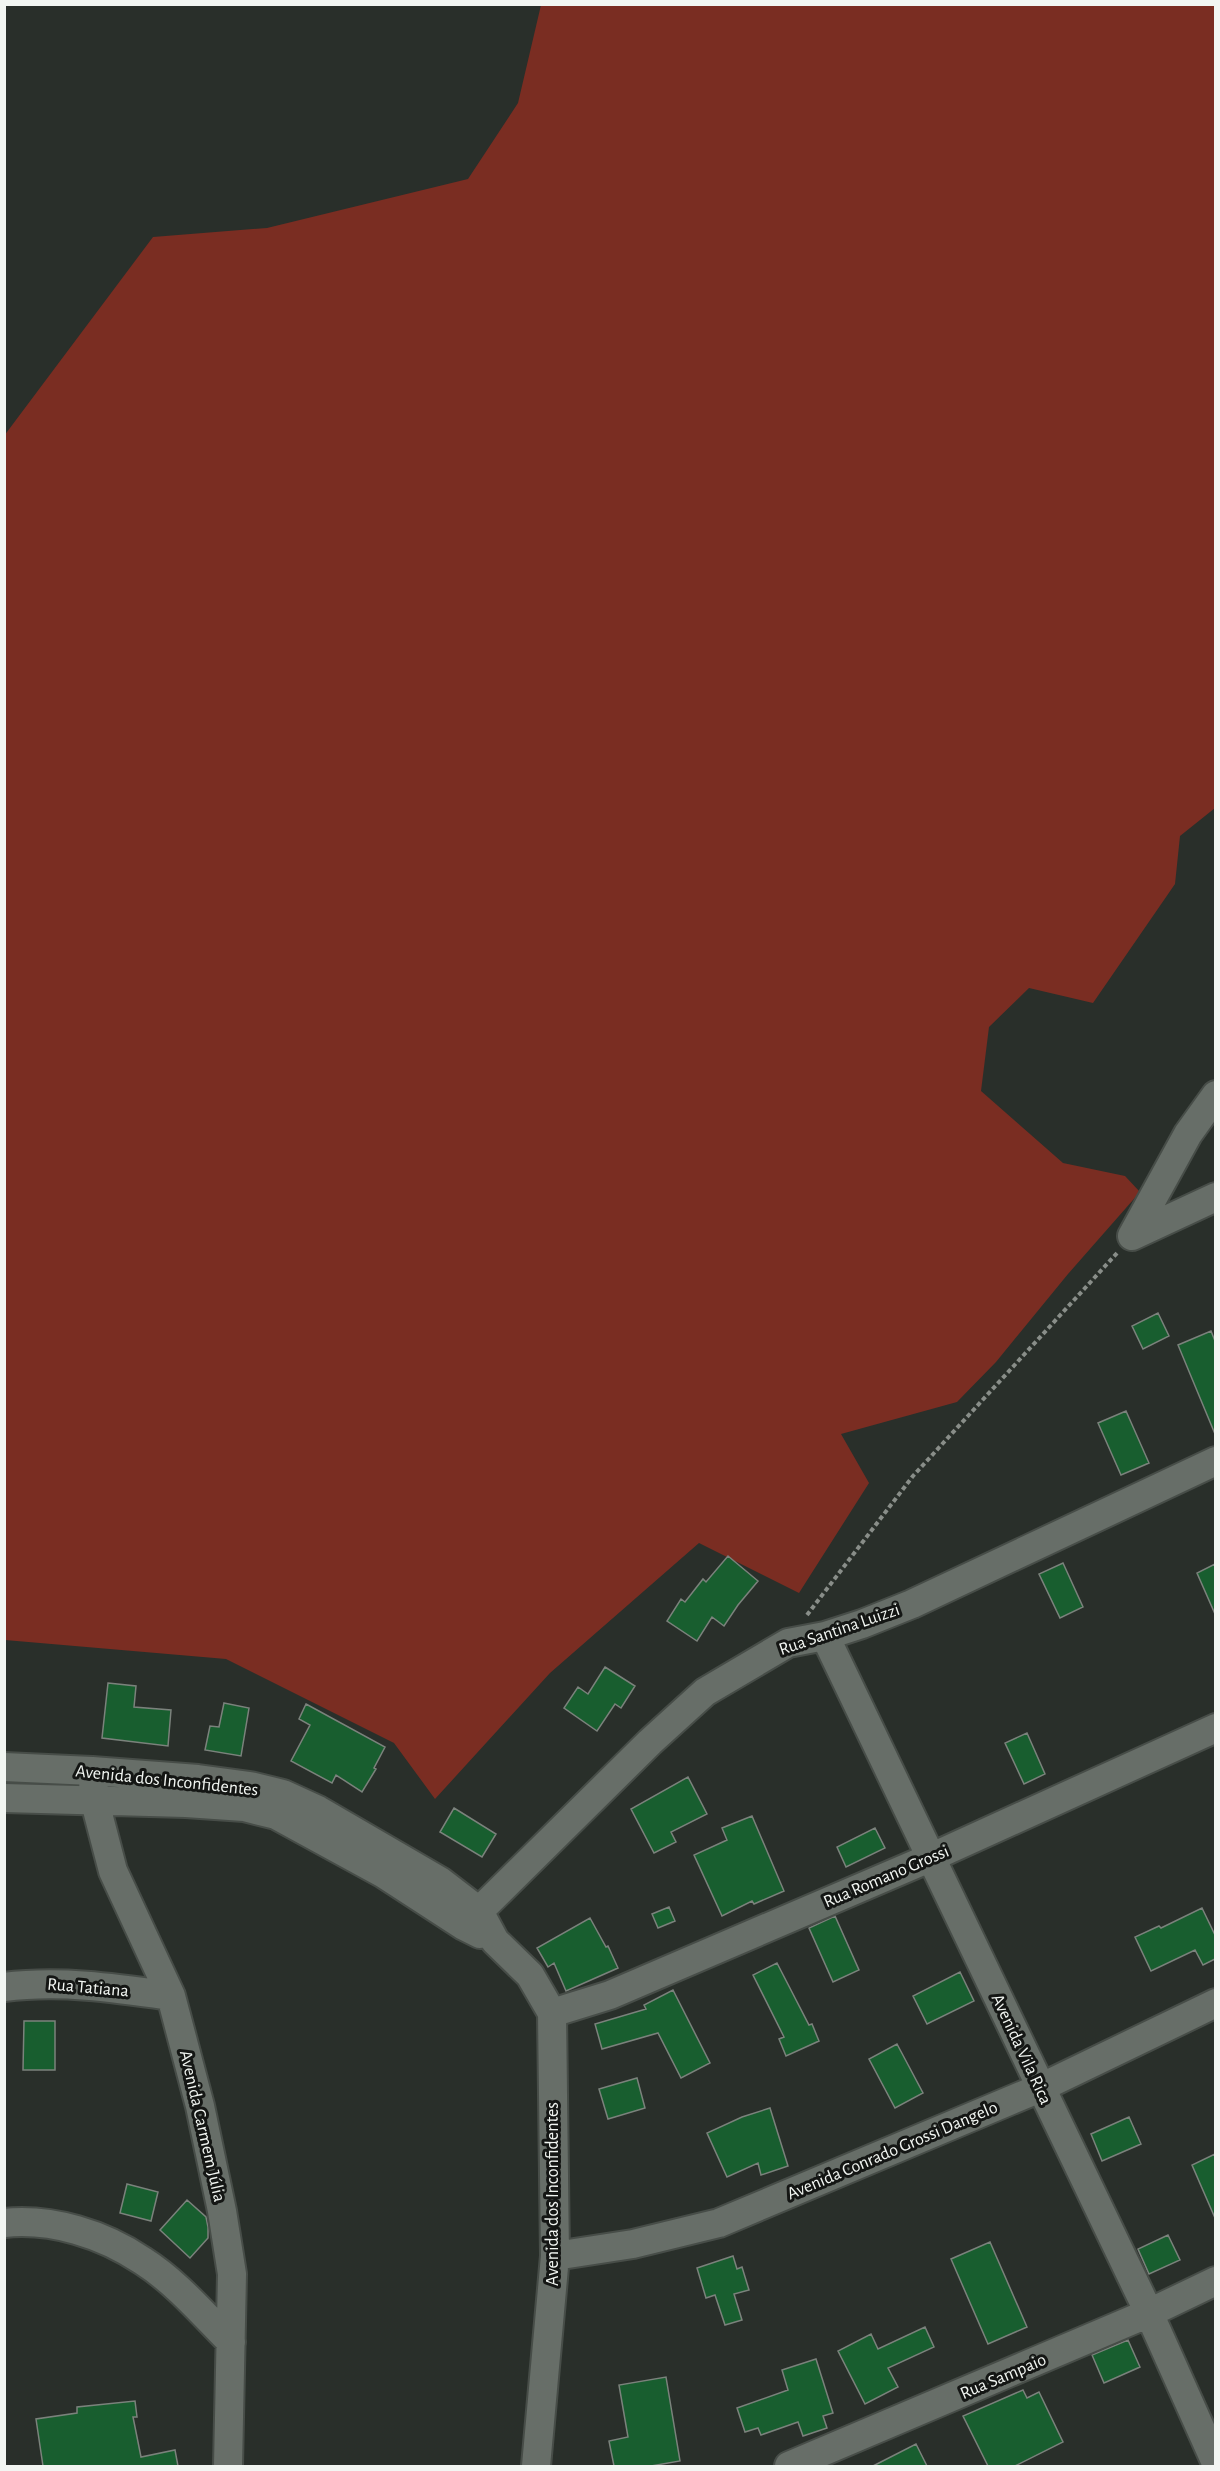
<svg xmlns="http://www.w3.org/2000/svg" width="1220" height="2471" font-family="'Alegreya Sans',sans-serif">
<rect width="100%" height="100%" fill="#292f2a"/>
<!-- green -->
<path fill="#7a2d22" d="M541,5H1215V808L1180,836L1175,884L1093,1003L1029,988L989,1027L981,1091L1063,1163L1125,1176L1140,1192L1068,1274L996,1362L957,1402L841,1434L869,1483L799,1593L699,1543L550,1673L435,1799L394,1743L226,1659L5,1640L4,436L153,237L267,228L468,179L518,103Z"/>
<!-- building -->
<path fill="#185e2f" stroke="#7b827c" stroke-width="1.5" d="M1158,1313L1169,1336L1143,1349L1132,1326Z
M1211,1331L1215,1341V1434L1178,1345Z
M1126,1411L1149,1463L1121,1475L1098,1423Z
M728,1556L758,1581L738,1605L724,1626L712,1617L697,1641L667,1621L681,1599L685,1602L703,1579L706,1582Z
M1063,1563L1083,1607L1060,1618L1039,1574Z
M1215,1564V1614L1197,1573Z
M605,1667L635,1686L621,1708L615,1704L597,1731L564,1708L578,1687L588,1694Z
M108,1683L136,1686L134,1707L171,1710L168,1746L102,1738Z
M224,1703L249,1708L241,1756L205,1750L210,1726L219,1727Z
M306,1704L385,1747L374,1768L376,1769L362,1792L336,1775L332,1783L291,1761L310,1725L299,1719Z
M1027,1733L1045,1774L1024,1784L1005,1743Z
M688,1777L707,1814L671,1832L676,1842L654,1853L631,1809Z
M454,1808L496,1834L482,1857L440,1832Z
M752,1816L784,1891L754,1904L752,1901L722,1916L694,1855L727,1840L722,1828Z
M875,1828L885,1848L846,1867L837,1847Z
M669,1907L675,1921L658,1928L652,1914Z
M1202,1908L1215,1935V1959L1203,1965L1195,1950L1151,1971L1135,1937L1159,1926L1161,1928Z
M835,1916L859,1970L833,1982L809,1928Z
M590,1918L606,1947L608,1946L618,1968L566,1991L554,1963L548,1967L537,1948Z
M777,1963L809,2025L812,2024L819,2041L786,2056L779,2039L784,2037L753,1975Z
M960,1972L974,2001L927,2024L913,1996Z
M673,1990L710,2063L681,2078L658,2033L602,2049L595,2024L646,2009L644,2005Z
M24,2021H55V2070H23Z
M897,2044L923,2093L895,2108L869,2059Z
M637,2078L645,2108L608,2119L599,2089Z
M770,2108L788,2166L761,2175L758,2163L727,2177L707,2133L742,2117Z
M1129,2117L1141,2144L1102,2161L1091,2134Z
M1215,2154V2218L1192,2165Z
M127,2184L158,2192L151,2221L120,2213Z
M187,2200L206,2217L208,2227V2238L190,2258L160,2230Z
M1168,2235L1180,2260L1149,2274L1138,2249Z
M990,2242L1027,2327L988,2344L951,2259Z
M733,2256L737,2269L742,2267L749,2290L734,2294L742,2320L725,2325L715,2295L706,2298L697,2268Z
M925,2327L934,2347L888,2368L898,2387L865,2404L838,2351L871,2334L878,2349Z
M1128,2340L1140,2367L1104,2383L1092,2355Z
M816,2359L833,2413L823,2416L827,2428L803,2436L798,2422L761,2435L758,2428L745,2432L737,2408L788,2390L782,2370Z
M666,2377L680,2461L651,2466H614L609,2441L628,2437L619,2385Z
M1023,2390L1027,2398L1039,2392L1063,2442L1015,2466H988L963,2416Z
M135,2401L137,2417H133L141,2457L175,2450L178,2466H43L36,2419L77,2413V2407Z
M916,2444L927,2466H873Z"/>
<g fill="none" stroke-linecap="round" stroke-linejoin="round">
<defs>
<path id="minor" d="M1132,1236L1188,1134L1216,1095
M1132,1236L1216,1197
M825,1636L1149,2313L1216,2463
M4,1767L92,1771L198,1779L250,1786L283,1794L318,1810L440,1881L479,1911L495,1941L530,1975L552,2013L555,2256L536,2466
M92,1771L95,1802L113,1871L171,1996L200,2106L222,2211L232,2274L228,2466
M4,1798L186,1803L244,1807L276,1815L384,1874L464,1926L480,1934
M464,1926L650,1742L705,1692L788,1643L825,1636L862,1624L912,1604L1216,1461
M4,1987C61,1980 115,1988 171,1996
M552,2013L610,1995L932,1857L1216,1728
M4,2223C52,2218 103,2234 143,2261C176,2282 203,2314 231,2342
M555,2256L633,2244L719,2223L1040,2088L1216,2003
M789,2466L1149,2313L1216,2281"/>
</defs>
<!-- minor casing -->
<use href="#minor" stroke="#474d48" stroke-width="32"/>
<!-- path -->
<path stroke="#898e89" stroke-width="4" stroke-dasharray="4.5 3" stroke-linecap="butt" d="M807,1615L913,1476L1118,1252"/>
<!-- minor -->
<use href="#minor" stroke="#676e68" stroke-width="28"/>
</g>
<g text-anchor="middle" stroke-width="6" stroke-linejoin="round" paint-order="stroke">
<!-- street labels -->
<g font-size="18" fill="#f2f6f2" stroke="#141614">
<text transform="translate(839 1629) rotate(-19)" y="6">Rua Santina Luizzi</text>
<text transform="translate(167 1780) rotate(6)" y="6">Avenida dos Inconfidentes</text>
<text transform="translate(886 1876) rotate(-23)" y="6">Rua Romano Grossi</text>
<text transform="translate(88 1987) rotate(5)" y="6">Rua Tatiana</text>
<text transform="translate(1022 2049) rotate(65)" y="6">Avenida Vila Rica</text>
<text transform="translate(203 2126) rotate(77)" y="6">Avenida Carmem Júlia</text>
<text transform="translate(892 2150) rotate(-23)" y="6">Avenida Conrado Grossi Dangelo</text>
<text transform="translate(552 2194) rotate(-90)" y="6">Avenida dos Inconfidentes</text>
<text transform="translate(1003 2376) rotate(-23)" y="6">Rua Sampaio</text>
</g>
</g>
<!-- border -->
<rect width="1220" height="2471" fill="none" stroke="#f2f6f2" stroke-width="12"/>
</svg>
